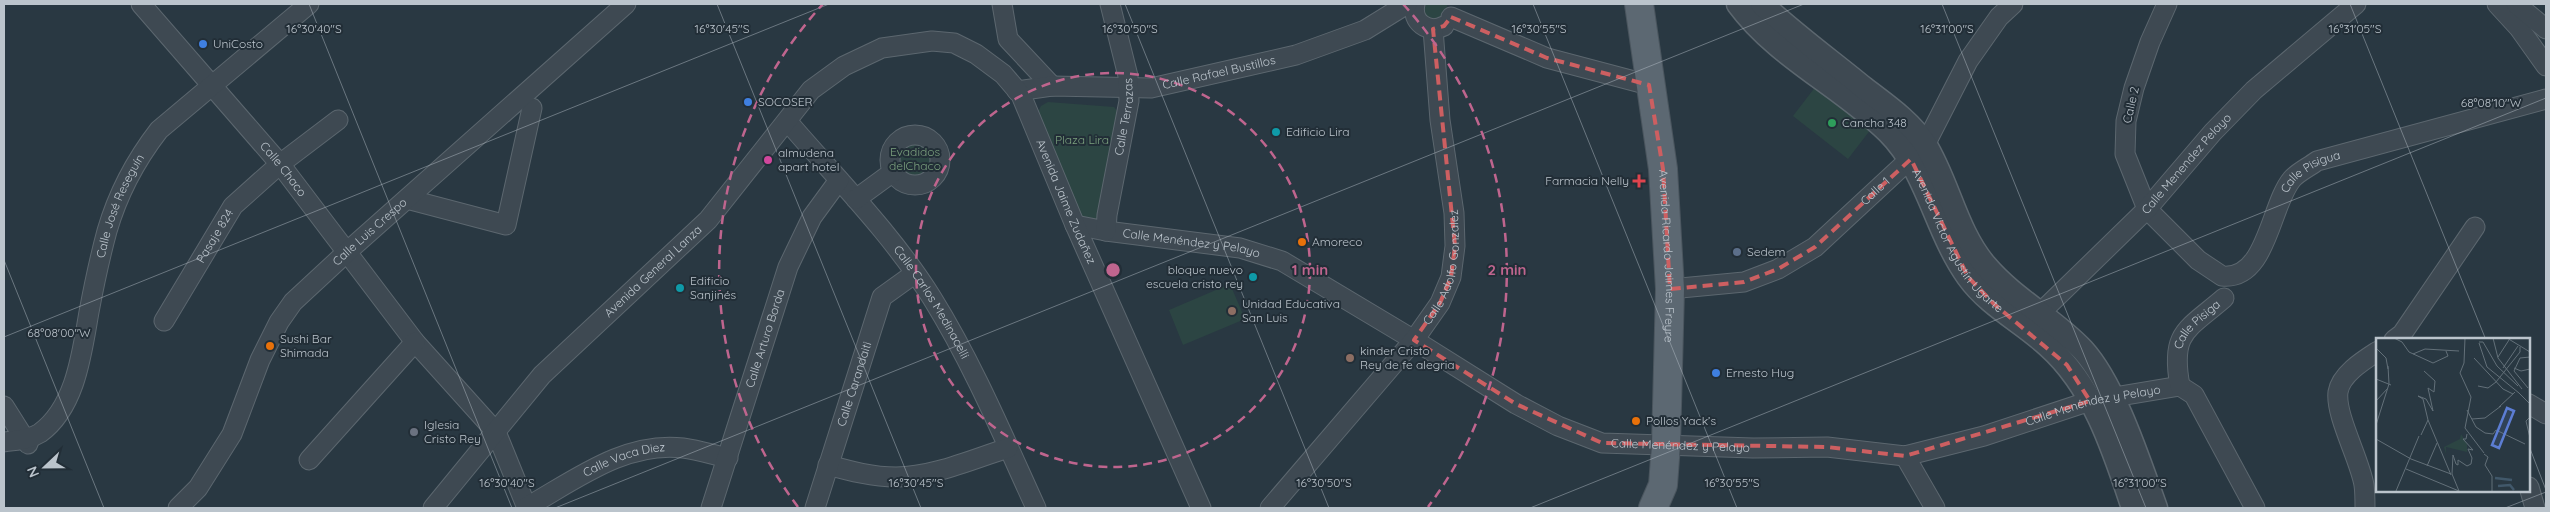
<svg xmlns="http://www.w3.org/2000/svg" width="2550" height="512" font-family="Quicksand,sans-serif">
<rect width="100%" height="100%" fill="#293842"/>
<!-- green -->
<path fill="#2c4543" d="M1420,4H1447L1446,18L1428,23Z
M1816,86L1871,129L1848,159L1793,116Z
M1048,102L1114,107L1123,118L1101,215L1095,220L1076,217L1037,114L1041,106Z
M896 159a19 19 0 1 1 38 0a19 19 0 1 1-38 0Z
M1230,284L1245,319L1183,345L1169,310Z"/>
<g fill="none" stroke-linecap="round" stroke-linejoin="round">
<defs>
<g id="minor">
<path id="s1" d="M141,4L280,164L415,342L496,432L527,508"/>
<path d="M1002,4L1008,39L1052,86"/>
<path d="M1415,4C1411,22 1428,34 1444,26"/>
<path id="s2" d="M2167,4L2150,42L2134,88L2126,121L2125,154L2147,209L2198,260L2222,276C2267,281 2270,205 2292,179C2298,172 2309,167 2317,161L2546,99"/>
<path d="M2497,4L2519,28L2546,66"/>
<path d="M2516,4L2546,29"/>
<path d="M1451,17L1547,58L1649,85"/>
<path id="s3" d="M1017,91L1052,86L1151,88L1296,55L1365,30L1407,4"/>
<path id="s4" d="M788,122C837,179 892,234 932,298C973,364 1004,438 1036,508"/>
<circle cx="915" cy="160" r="25"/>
<path d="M407,199L506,225L532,108"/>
<path d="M856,199L893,172"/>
<path id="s5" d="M1075,225L1106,231L1240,248L1282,261L1414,340L1516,404L1558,426L1602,443L1753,448L1827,447L1905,456L1984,436L2090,401L2180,386L2194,395L2255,508"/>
<path id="s6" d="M1106,231L1107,215L1129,101L1128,76L1110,4"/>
<path id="s7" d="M1670,289L1744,282L1778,269L1815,247L1925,145L1968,61L1999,17L2013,4"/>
<path id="s8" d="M164,321L233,206L280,164L338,120"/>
<path id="s9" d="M2031,322L2147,209L2213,132L2254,90L2356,4"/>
<path d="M2394,340L2402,334L2475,227"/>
<path id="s10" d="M2180,386C2170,332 2187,330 2224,298"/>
<path d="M2529,404L2546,414"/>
<path d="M4,406L28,444"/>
<path id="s11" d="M4,442C16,440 29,440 40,433C76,407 82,352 89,312C94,285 100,257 107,231C118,193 135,161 159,130L309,4"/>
<path d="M1905,456L1935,508"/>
<path d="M309,460L415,342"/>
<path d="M828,465C850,471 873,477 896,477C933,477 973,459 1008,448"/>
<path d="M2529,487L2535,508"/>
<path id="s12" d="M527,507C575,480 625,441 683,448C698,450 714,455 728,458"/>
<path id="s13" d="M178,508L198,488L232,434L260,360L279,322L293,302L348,251L626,4"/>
<path id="s14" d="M433,508L542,375L708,220L811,90L844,66L882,48L932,41L954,43L976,54L1003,74L1021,95L1075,225L1201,508"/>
<path id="s15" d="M711,508L788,267L812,217L839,180"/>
<path id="s16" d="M815,508L882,297L914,274"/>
<path id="s17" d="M1270,508L1414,340L1440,303L1451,277L1455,246L1454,213L1440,120L1433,29"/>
<path d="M2365,508C2365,501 2365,492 2364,485C2360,460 2335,415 2338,392C2341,374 2364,360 2378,351"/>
</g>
<g id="tertiary">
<path id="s18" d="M1738,4C1777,57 1841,86 1888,132C1928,172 1935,231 1968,277C1989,306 2022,322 2048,346C2094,387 2114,451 2133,508"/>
<path d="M1762,4C1794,34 1830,60 1864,88C1886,105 1910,121 1925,144C1949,183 1956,231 1986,266C2014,299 2054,319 2083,350C2115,385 2140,464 2156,508"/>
</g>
<g id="primary">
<path id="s19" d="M1639,4L1663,169L1670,289L1666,445L1663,485L1653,508"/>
</g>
</defs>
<!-- minor casing -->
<use href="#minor" stroke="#5c676f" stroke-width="21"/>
<!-- tertiary casing -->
<use href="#tertiary" stroke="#5c676f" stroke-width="25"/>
<!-- primary casing -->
<use href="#primary" stroke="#4a555e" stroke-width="30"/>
<!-- minor -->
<use href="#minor" stroke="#3e4952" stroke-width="19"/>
<!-- tertiary -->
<use href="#tertiary" stroke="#3e4952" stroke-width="22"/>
<!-- primary -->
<use href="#primary" stroke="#5c6872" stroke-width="28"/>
</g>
<!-- marked area -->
<path fill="none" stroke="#cd5f61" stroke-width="4" stroke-dasharray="10 6" stroke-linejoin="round" d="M1451,17L1547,58L1649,85L1663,169L1670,289L1744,282L1778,269L1815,247L1911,159L1968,277L1994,304L2067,365L2090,401L1905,456L1827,447L1602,443L1516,404L1414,340L1440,303L1451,277L1455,246L1433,29L1444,26Z"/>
<!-- ticks -->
<path fill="none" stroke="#bbc4cc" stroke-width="1" stroke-opacity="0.45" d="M309,4L512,508M717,4L921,508M1125,4L1329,508M1533,4L1737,508M1942,4L2146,508M2350,4L2486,340M4,260L104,508M4,337L829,4M2529,446L2546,490M555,508L1804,4M1530,508L2546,98M2505,508L2546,492"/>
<!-- distance rings -->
<g fill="none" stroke="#bf658e" stroke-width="2.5" stroke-dasharray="9 6">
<circle cx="1113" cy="270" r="197"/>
<path d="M798 507A394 394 0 0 1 823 4M1403 4A394 394 0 0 1 1428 507"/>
</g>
<!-- markers -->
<g fill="#3f7fe0" stroke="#222e37" stroke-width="2">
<circle cx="203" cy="44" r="5"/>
<circle cx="748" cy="102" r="5"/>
<circle cx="1716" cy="373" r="5"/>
</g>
<circle fill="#2e9e5b" stroke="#222e37" stroke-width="2" cx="1832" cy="123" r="5"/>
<g fill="#0f9aa8" stroke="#222e37" stroke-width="2">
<circle cx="1276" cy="132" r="5"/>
<circle cx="1253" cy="277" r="5"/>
<circle cx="680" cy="288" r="5"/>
</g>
<circle fill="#d1479c" stroke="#222e37" stroke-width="2" cx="768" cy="160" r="5"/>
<path fill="#e0444e" stroke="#222e37" stroke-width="2" d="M1636.5 173.5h5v5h5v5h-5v5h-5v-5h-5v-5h5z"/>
<g fill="#e8710a" stroke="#222e37" stroke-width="2">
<circle cx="1302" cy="242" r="5"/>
<circle cx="270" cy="346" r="5"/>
<circle cx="1636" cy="421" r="5"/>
</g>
<circle fill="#5c6f8a" stroke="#222e37" stroke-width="2" cx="1737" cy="252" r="5"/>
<g fill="#8d6e63" stroke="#222e37" stroke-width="2">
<circle cx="1232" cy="311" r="5"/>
<circle cx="1350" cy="358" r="5"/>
</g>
<circle fill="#6b7280" stroke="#222e37" stroke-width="2" cx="414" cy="432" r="5"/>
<g text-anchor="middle" stroke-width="4" stroke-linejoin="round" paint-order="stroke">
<!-- poi labels -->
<g font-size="12" fill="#bbc4cc" stroke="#222e37" text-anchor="start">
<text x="213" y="48">UniCosto</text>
<text x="758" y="106">SOCOSER</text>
<text x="1842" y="127">Cancha 348</text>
<text x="1286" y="136">Edificio Lira</text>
<text x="778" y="157">almudena<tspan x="778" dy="14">apart hotel</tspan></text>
<text x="1629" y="185" text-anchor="end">Farmacia Nelly</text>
<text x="1312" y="246">Amoreco</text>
<text x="1747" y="256">Sedem</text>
<text x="1243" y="274" text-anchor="end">bloque nuevo<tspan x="1243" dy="14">escuela cristo rey</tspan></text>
<text x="690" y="285">Edificio<tspan x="690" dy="14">Sanjinés</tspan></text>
<text x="1242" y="308">Unidad Educativa<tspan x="1242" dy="14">San Luis</tspan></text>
<text x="280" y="343">Sushi Bar<tspan x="280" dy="14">Shimada</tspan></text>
<text x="1360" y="355">kinder Cristo<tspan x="1360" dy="14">Rey de fe alegria</tspan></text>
<text x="1726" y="377">Ernesto Hug</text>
<text x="1646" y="425">Pollos Yack’s</text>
<text x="424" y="429">Iglesia<tspan x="424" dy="14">Cristo Rey</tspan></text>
</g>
<!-- street labels -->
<g font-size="12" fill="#bbc4cc" stroke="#222e37">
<text dy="4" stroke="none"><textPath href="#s3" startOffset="204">Calle Rafael Bustillos</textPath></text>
<text transform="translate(2131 105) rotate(-77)" y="4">Calle 2</text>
<text dy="4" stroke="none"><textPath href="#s6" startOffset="116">Calle Terrazas</textPath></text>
<text dy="4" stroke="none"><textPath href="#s9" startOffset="222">Calle Menendez Pelayo</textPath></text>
<text dy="4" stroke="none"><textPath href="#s1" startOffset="218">Calle Chaco</textPath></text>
<text dy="4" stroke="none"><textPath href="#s2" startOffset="465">Calle Pisigua</textPath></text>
<text dy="4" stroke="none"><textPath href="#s7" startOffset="236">Calle 1</textPath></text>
<text dy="4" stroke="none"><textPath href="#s14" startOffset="922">Avenida Jaime Zudañez</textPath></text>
<text dy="4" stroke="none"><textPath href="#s11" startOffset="282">Calle José Reseguín</textPath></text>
<text dy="4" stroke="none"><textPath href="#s13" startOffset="342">Calle Luis Crespo</textPath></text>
<text dy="4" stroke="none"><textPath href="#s8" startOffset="99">Pasaje 824</textPath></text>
<text dy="4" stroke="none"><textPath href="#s18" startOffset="328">Avenida Víctor Agustín Ugarte</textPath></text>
<text dy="4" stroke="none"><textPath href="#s5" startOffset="118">Calle Menéndez y Pelayo</textPath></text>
<text dy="4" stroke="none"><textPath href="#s19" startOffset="254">Avenida Ricardo Jaimes Freyre</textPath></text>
<text dy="4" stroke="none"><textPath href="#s17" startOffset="302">Calle Adolfo Gonzalez</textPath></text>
<text dy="4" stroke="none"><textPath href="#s14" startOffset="324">Avenida General Lanza</textPath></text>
<text dy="4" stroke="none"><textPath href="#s4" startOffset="231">Calle Carlos Medinacelli</textPath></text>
<text dy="4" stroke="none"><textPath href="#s10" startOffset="69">Calle Pisiga</textPath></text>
<text dy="4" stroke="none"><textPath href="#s15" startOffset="178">Calle Arturo Borda</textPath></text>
<text dy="4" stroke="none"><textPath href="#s16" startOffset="130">Calle Carandaiti</textPath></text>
<text dy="4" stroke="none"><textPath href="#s5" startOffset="1078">Calle Menéndez y Pelayo</textPath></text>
<text dy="4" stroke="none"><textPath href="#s5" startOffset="658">Calle Menéndez y Pelayo</textPath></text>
<text dy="4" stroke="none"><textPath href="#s12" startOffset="109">Calle Vaca Diez</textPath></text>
</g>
<!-- park labels -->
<g font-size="12" fill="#7ba07e" stroke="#222e37">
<text x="1082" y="144">Plaza Lira</text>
<text x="915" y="156">Evadidos<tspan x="915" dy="14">delChaco</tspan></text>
</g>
</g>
<!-- overview -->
<g transform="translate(2376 338)">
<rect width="154" height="154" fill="#293842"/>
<path d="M85,96L91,106V114L70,109V116L68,109L84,101Z" fill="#2c4543"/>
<path fill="none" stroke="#41586a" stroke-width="2.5" d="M119,140L136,142M122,148L134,147L138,152"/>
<path fill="none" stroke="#637079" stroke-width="1" d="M18,0L26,4L33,14L57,25L72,18L70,13M89,0L88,25L84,35L95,59L89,90L108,115M117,0L122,20L146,51M131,0L154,14M103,4H107L121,28L142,48M103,5L111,29L143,55M0,10L10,20L12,31M37,16L49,11L83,13M122,19L133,2M98,20L127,51L137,56M127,30L142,8M138,30L145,33L154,31M0,41L15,47M102,48L112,50L120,44L144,14V9M152,50L138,33L144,20L154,19M143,55L154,66M0,63L12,50M123,69L139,54M91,72L100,89L109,95L117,96L120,92L149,106M154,79L150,83L154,100M96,81L109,80L125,68M52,82L75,137M0,87L13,46L12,28M45,97L52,82L47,61L42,58L50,61L57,73L52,50L58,54L59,43L48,33M0,101L35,121M108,116L112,119L109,127L116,138V153M35,121L75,136M80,126L82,127V122L91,128L95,126L96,120L92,111L97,112L87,101H90L91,96M80,126L77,117L76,136L83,153M51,128L61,105M30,131L83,153M20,153L43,98"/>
<path fill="#5c7dd3" fill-opacity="0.15" stroke="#5c7dd3" stroke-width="2.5" d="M131,70L138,73L123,110L116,107Z"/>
<rect width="154" height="154" fill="none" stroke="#bbc4cc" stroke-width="2.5"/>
</g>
<g font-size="12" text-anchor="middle" fill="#bbc4cc" stroke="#222e37" stroke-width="4" stroke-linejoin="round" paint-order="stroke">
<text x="314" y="33">16°30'40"S</text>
<text x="722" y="33">16°30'45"S</text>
<text x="1539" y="33">16°30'55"S</text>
<text x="1947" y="33">16°31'00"S</text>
<text x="1130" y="33">16°30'50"S</text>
<text x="2355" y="33">16°31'05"S</text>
<text x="2491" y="107">68°08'10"W</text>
<text x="59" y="337">68°08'00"W</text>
<text x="507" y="487">16°30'40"S</text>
<text x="916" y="487">16°30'45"S</text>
<text x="1324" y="487">16°30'50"S</text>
<text x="1732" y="487">16°30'55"S</text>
<text x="2140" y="487">16°31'00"S</text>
</g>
<circle cx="1113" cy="270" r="8" fill="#bf658e" stroke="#222e37" stroke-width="2.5"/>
<g font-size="15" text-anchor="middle" font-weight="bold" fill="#bf658e" stroke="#222e37" stroke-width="4" stroke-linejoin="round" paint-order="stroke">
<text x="1310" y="275">1 min</text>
<text x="1507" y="275">2 min</text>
</g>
<!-- border -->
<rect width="2550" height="512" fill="none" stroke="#bbc4cc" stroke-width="10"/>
<!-- north arrow -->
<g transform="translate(45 467) rotate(248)" stroke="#222e37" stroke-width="4" paint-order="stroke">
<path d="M0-4L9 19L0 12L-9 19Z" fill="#bbc4cc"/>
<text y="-8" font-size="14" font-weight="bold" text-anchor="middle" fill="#bbc4cc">N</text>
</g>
</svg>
